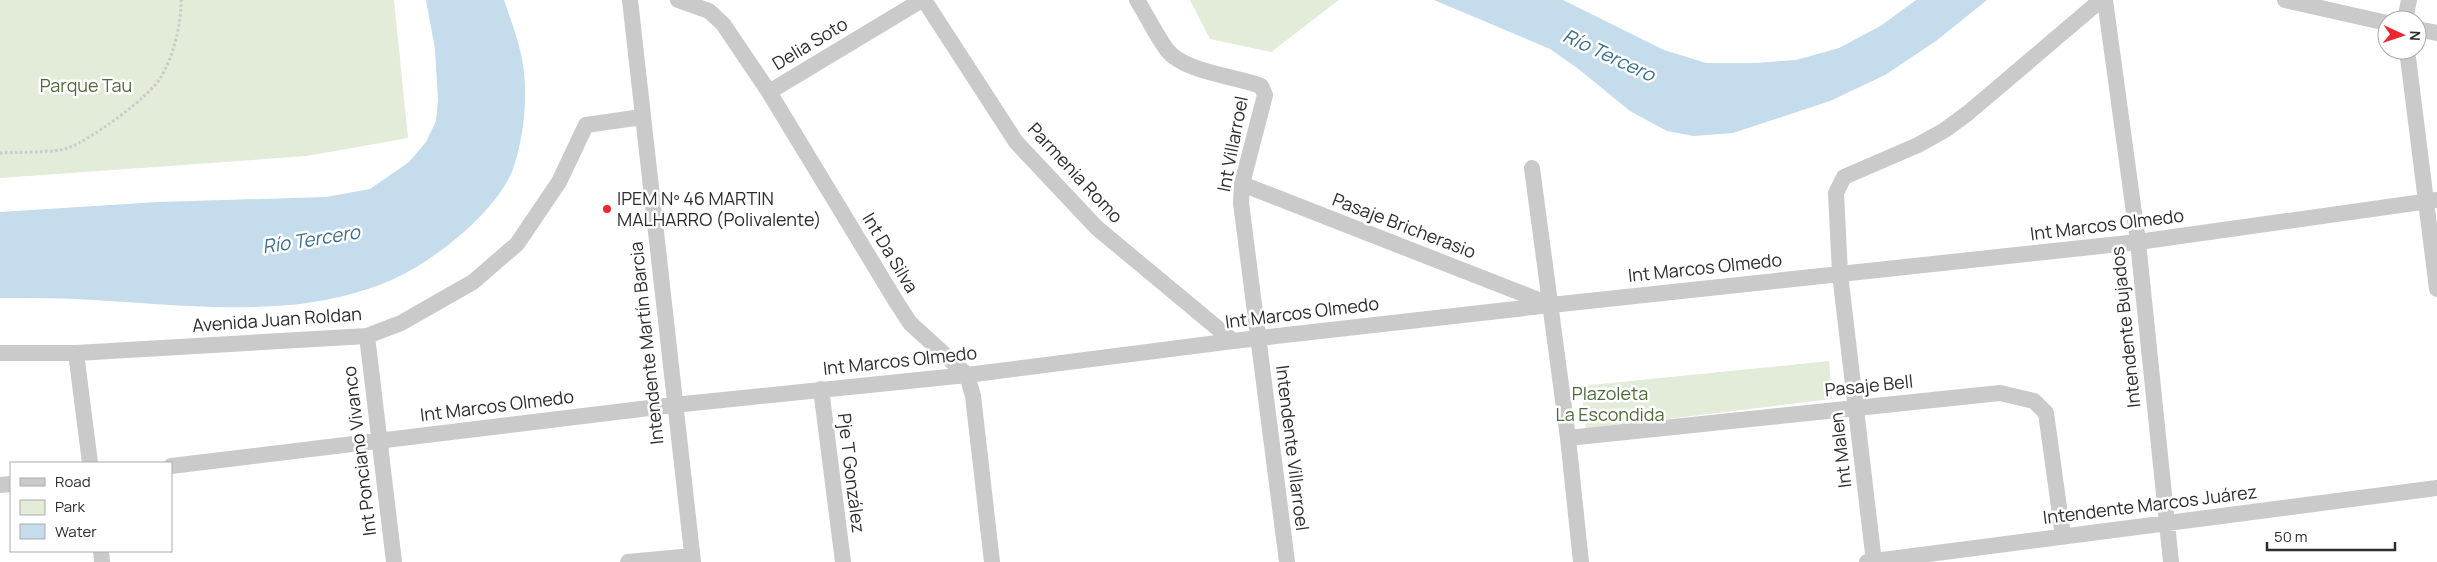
<svg xmlns="http://www.w3.org/2000/svg" width="2437" height="562" font-family="Manrope,sans-serif">
<rect width="100%" height="100%" fill="#fff"/>
<!-- green -->
<path fill="#e3ebd9" d="M0,0H394L408,138L307,156L0,178Z
M1190,0H1339L1271,52L1210,39Z
M1829,361L1832,399L1586,429L1581,386Z"/>
<!-- water -->
<path fill="#c4dcec" d="M426,0H504C511,21 520,43 523,65C528,97 524,135 514,166C500,210 431,264 389,281C359,294 322,302 290,305C225,311 160,304 94,300C63,298 31,298 0,298V212L158,202L326,197L370,189L409,162L426,142L436,121L438,100L435,49Z
M1434,0H1563L1664,50L1706,63H1755L1796,60L1839,48L1882,25L1916,0H1987L1936,41L1885,75L1830,101L1733,133L1694,136L1667,131L1630,111L1576,67L1550,49Z"/>
<g fill="none" stroke-linecap="round" stroke-linejoin="round">
<!-- path -->
<path stroke="#cacaca" stroke-width="3" stroke-dasharray="2.5 2.5" stroke-linecap="butt" d="M0,153C17,152 55,153 68,148C90,140 150,97 161,77C174,54 181,26 181,0"/>
<!-- minor -->
<path stroke="#cacaca" stroke-width="16" d="M630,0L693,562
M678,0L709,11L723,24L769,92L897,303L910,323L967,375L973,396L992,562
M924,0L1016,142L1097,228L1233,341
M1137,0C1147,16 1156,35 1167,50C1184,72 1235,76 1261,86L1265,95L1242,184L1241,203L1287,562
M2105,0L2138,242L2171,562
M2285,0L2387,23
M2405,20L2409,0
M2417,29L2437,33
M2407,50L2437,289
M769,92L922,0
M1532,168L1568,438L1581,562
M1242,184L1549,304
M367,336L394,562
M0,353H76L367,336L401,323L473,282L517,244L559,182L586,125L642,117
M76,353L90,463
M821,389L843,562
M1568,438L2000,393L2034,401L2046,413L2063,536
M171,466L674,405L967,375L1233,341L1551,305L2138,242L2437,200
M0,485L11,484
M101,551L102,562
M628,562L692,556
M1867,562L2437,488
M1874,562L1840,274L1836,193L1844,177L1918,145L1945,130L1968,113L2101,0"/>
</g>
<!-- markers -->
<circle fill="#ed2632" stroke="#fff" stroke-width="2" cx="607" cy="209" r="5"/>
<g text-anchor="middle" stroke-width="5" stroke-linejoin="round" paint-order="stroke">
<!-- street labels -->
<g font-size="18" fill="#2d2d2d" stroke="#fff">
<text transform="translate(810 44) rotate(-31)" y="6">Delia Soto</text>
<text transform="translate(1233 144) rotate(-79)" y="6">Int Villarroel</text>
<text transform="translate(1075 173) rotate(47)" y="6">Parmenia Romo</text>
<text transform="translate(2107 225) rotate(-7)" y="6">Int Marcos Olmedo</text>
<text transform="translate(1404 226) rotate(21)" y="6">Pasaje Bricherasio</text>
<text transform="translate(890 253) rotate(59)" y="6">Int Da Silva</text>
<text transform="translate(1705 268) rotate(-6)" y="6">Int Marcos Olmedo</text>
<text transform="translate(1302 313) rotate(-7)" y="6">Int Marcos Olmedo</text>
<text transform="translate(277 320) rotate(-4)" y="6">Avenida Juan Roldan</text>
<text transform="translate(2126 327) rotate(-96)" y="6">Intendente Bujados</text>
<text transform="translate(647 343) rotate(-96)" y="6">Intendente Martín Barcia</text>
<text transform="translate(900 361) rotate(-6)" y="6">Int Marcos Olmedo</text>
<text transform="translate(1869 386) rotate(-6)" y="6">Pasaje Bell</text>
<text transform="translate(497 406) rotate(-7)" y="6">Int Marcos Olmedo</text>
<text transform="translate(1292 448) rotate(83)" y="6">Intendente Villarroel</text>
<text transform="translate(1841 450) rotate(-97)" y="6">Int Malen</text>
<text transform="translate(360 451) rotate(-97)" y="6">Int Ponciano Vivanco</text>
<text transform="translate(851 473) rotate(83)" y="6">Pje T González</text>
<text transform="translate(2150 505) rotate(-7)" y="6">Intendente Marcos Juárez</text>
</g>
<!-- park labels -->
<g font-size="18" fill="#4f6a39" stroke="#fff">
<text x="86" y="92">Parque Tau</text>
<text x="1610" y="400">Plazoleta<tspan x="1610" dy="21">La Escondida</tspan></text>
</g>
<!-- poi labels -->
<g font-size="18" fill="#2d2d2d" stroke="#fff" text-anchor="start">
<text x="617" y="205">IPEM Nº 46 MARTIN<tspan x="617" dy="21">MALHARRO (Polivalente)</tspan></text>
</g>
<!-- water labels -->
<g font-size="19" font-style="italic" fill="#386e92" stroke="#fff">
<text transform="translate(1609 55) rotate(25)" y="7">Río Tercero</text>
<text transform="translate(311 239) rotate(-9)" y="7">Río Tercero</text>
</g>
</g>
<!-- legend -->
<rect x="10" y="462" width="162" height="90" fill="#ffffff" stroke="#ababab"/>
<rect x="20" y="478" width="25" height="8" fill="#cacaca" stroke="#ababab"/>
<text x="55" y="487" font-size="15" fill="#2d2d2d">Road</text>
<rect x="20" y="500" width="25" height="15" fill="#e3ebd9" stroke="#ababab"/>
<text x="55" y="512" font-size="15" fill="#2d2d2d">Park</text>
<rect x="20" y="524" width="25" height="15" fill="#c4dcec" stroke="#ababab"/>
<text x="55" y="537" font-size="15" fill="#2d2d2d">Water</text>
<!-- north arrow -->
<g transform="translate(2402 35) rotate(93)"><circle r="24" fill="#ffffff" stroke="#ababab"/>
<path d="M0-4L9 19L0 12L-9 19Z" fill="#ed2632"/>
<text y="-8" font-size="14" font-weight="bold" text-anchor="middle" fill="#2d2d2d">N</text>
</g>
<!-- scale -->
<path d="M2267 542v8h128v-8" fill="none" stroke="#2d2d2d" stroke-width="2.5"/>
<text x="2274" y="542" font-size="15" fill="#2d2d2d" stroke="#ffffff" stroke-width="4" paint-order="stroke">50 m</text>
</svg>
